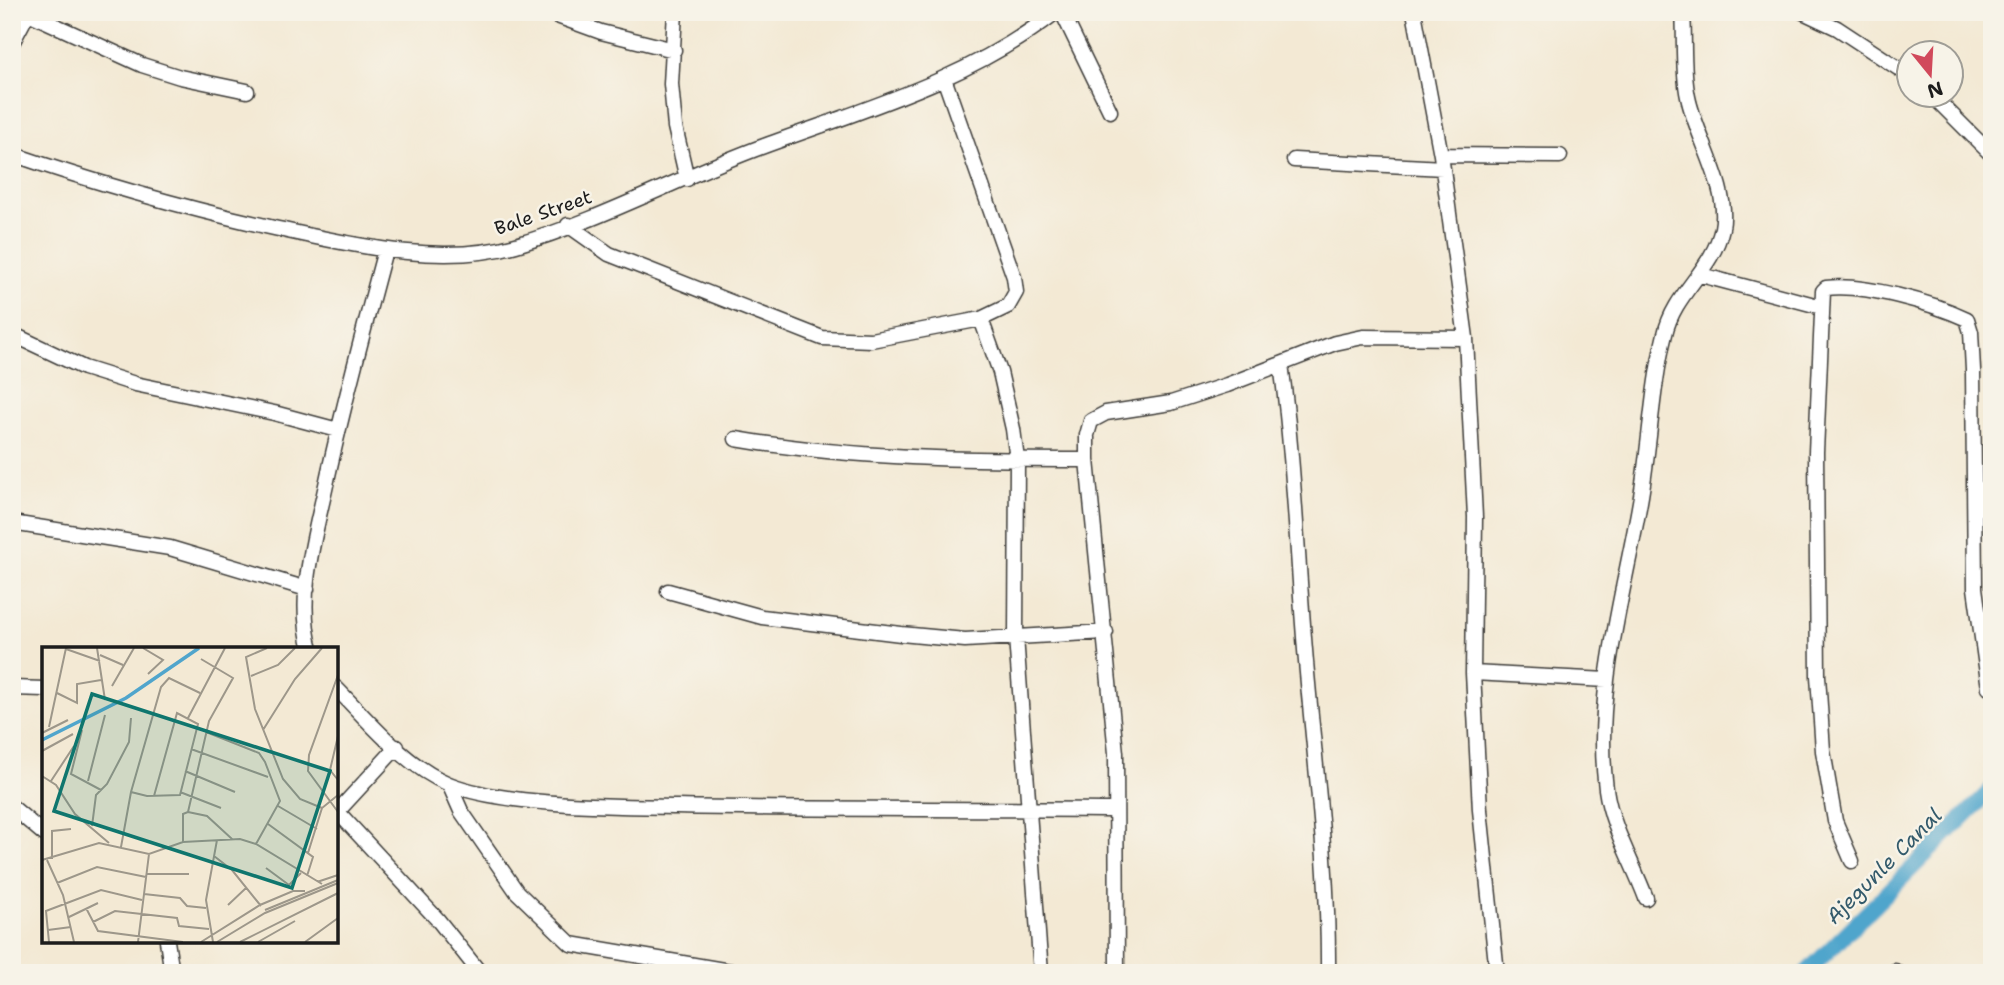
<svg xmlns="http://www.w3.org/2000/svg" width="2004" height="985" font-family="'Shantell Sans',sans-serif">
<rect width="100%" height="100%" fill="#f7f3e8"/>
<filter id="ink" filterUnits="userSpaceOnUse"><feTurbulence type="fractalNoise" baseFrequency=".0143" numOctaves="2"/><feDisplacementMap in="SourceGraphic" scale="14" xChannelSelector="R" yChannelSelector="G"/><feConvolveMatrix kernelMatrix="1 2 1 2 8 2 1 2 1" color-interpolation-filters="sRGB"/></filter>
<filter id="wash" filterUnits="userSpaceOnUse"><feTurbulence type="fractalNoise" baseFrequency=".00686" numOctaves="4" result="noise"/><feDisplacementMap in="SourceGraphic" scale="28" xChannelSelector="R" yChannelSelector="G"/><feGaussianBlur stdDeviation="1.57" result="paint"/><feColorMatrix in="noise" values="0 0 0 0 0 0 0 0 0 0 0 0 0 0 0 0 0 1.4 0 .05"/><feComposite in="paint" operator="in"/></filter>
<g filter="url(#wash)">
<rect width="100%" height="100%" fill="#f3e9d4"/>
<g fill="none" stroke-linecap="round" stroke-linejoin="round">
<!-- canal -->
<path stroke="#50a5cc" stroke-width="16" d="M1806,973L1992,789"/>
</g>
</g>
<g filter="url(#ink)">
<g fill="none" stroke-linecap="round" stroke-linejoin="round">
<defs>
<path id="street" d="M546,12L601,32L674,50
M675,12L671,84L675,127L687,179
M1062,12L1110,111
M1414,12L1441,155L1466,338L1475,517L1473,673L1480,810L1497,973
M1803,12L1837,28L1910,76
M12,43L28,13L142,65L180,77L247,91
M1931,94L1992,155
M12,154C99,184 185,208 274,228C349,244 440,267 516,245C602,220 681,176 764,146C867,108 968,80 1056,12
M1441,155L1560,156
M1294,160L1443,168
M568,225L609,254L822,338L871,340L981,319L1008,306L1016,292L1014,277L945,81
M1701,275L1822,307
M981,319L1000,372L1013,429L1017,460L1016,637L1041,973
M12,334L84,368L135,384L274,413L338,430
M1281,364C1294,459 1297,554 1305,650C1314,759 1329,863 1328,973
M736,439C852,459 970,460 1087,460
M12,523L170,548L307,589
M668,591L762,617L901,634L965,640L1106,632
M311,649C296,597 315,536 326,485C343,406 364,328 385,250
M1473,673L1607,680
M12,688L44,689
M336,688C369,721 405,766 449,784C505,806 614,806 676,807C822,810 969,808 1116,810
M449,784L461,811L517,892L571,944L741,973
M12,807L44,834
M336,810L438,920L480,973
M338,811L397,747
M1852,861L1835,821L1823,751L1818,676L1816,452L1823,291L1826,288C1863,283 1933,303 1967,319L1971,332L1973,370L1975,588L1989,688
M1646,898C1633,863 1611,826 1606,789C1593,691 1625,592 1641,496C1650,443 1652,386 1665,334C1674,293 1713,270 1722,228C1730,188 1696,137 1688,97C1682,70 1685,39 1683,12
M167,941L172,973
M1895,971L1897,973
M1117,973L1116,753L1087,460V435L1091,421L1106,413L1171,403L1227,385L1335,343L1363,337L1466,338"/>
</defs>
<!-- street casing -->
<use href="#street" stroke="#3c3b38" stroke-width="17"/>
<!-- street -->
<use href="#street" stroke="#fff" stroke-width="14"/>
</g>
</g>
<g text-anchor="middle" stroke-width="5" stroke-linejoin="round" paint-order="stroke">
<!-- street labels -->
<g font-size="19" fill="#1c1c1c" stroke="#f7f3e8">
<text transform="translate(543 212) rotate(-19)" y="7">Bale Street</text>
</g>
<!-- water labels -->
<g font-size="21" font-style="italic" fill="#335a6b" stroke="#f7f3e8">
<text transform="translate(1884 866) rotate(-45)" y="7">Ajegunle Canal</text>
</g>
</g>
<!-- overview -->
<g transform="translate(42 647)">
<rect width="296" height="296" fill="#f3e9d4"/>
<path fill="none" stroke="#50a5cc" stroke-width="3.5" d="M0,93L84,51L157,1"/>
<path fill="none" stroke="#9d978a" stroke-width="2" d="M55,1L63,53M101,1L121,13L106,27M225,1L204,10L213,62L241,132L258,152L280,161M24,2L58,14M58,8L81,18M296,28L267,108L266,124L296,165M209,29L236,18L253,1M70,39L92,1M15,46L35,56V37L59,33M146,71L183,1M7,80L24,1M40,83L29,127L59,143M221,83L253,32L280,1M164,85L217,106L223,115L238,154L214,197M0,86L26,73M296,89L288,123L296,133M149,102L226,130M0,104L31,87M143,124L193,145M0,129L14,138L33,167L67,196M9,134L32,99M46,134L63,68M89,145L105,149L138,148L156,77L135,66L112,149M138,145L179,161M236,159L275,182M146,165L165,169L190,192M226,177L271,210L265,229M50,179L54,148L65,137L87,95L89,71M141,195V167L146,165L167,74L191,31L159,12M79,200L89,145L119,40L127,31L158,46M266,206L280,161L296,148M172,209L190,223L219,259M10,212V184L29,182M0,213L57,196L107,207L141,195L198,192L214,197L280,237M5,213L21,248L32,295M224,221L247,238L259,226M105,227H147M275,235L296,228M15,236L55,220L104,230M102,247L138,251L145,259L164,261M186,258L204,241M44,261L56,284L141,295M223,263L296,233M27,270L56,256M51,275L73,264L135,271L137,279L167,282M6,283L29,280M7,295L4,264L59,243L100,253M96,295L107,207M159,295L218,258L251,244H263M171,295L164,253L175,193M175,295L223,266L296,236M198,295L296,246M216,295L253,274M263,295L296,271"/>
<path fill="#0f766e" fill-opacity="0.15" stroke="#0f766e" stroke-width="3.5" d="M50,47L288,124L250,241L12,164Z"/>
<rect width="296" height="296" fill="none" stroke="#1c1c1c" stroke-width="3.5"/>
</g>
<!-- margin -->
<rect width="2004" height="985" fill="none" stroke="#f7f3e8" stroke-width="42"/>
<!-- north arrow -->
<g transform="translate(1930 74) rotate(162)"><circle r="33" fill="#f7f3e8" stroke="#9f9d96" stroke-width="2"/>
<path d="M0-5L12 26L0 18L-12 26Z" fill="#d1495b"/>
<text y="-10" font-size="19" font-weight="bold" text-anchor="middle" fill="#1c1c1c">N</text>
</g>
</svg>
